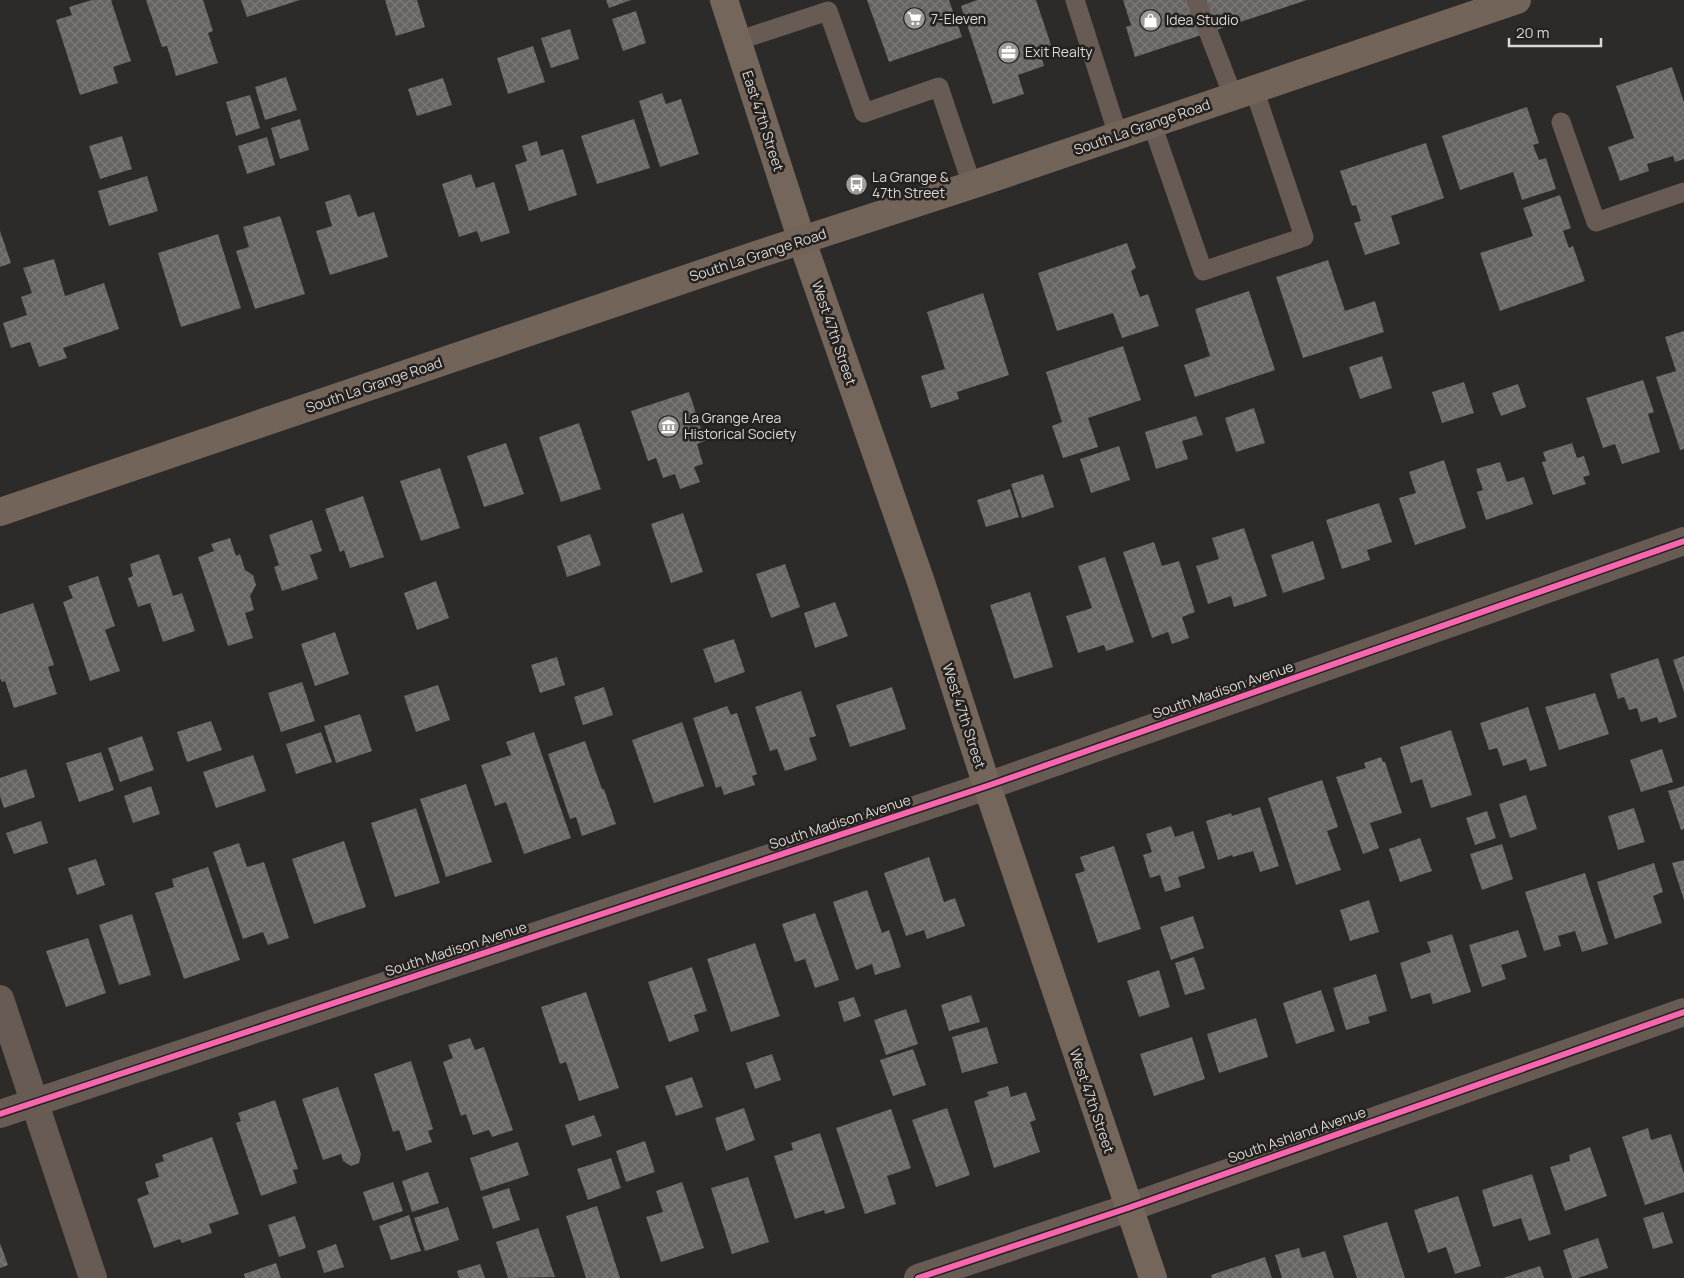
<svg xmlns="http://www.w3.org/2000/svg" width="1684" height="1278" font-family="Manrope,sans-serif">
<defs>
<pattern id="building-cross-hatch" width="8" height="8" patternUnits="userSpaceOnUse" patternTransform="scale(1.25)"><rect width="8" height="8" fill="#676564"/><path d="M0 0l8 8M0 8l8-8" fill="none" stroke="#7c7a79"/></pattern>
</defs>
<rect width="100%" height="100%" fill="#2d2b29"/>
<!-- building -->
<path fill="url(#building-cross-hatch)" d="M92,0H111L131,61L113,67L118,83L80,95L56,20L72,15L69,7Z
M146,0H203L213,31L208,33L218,63L176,76L167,46L162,47Z
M241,0H300L247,17Z
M385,0H417L425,27L396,36Z
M606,0H631L609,8Z
M867,0H949L962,37L889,62Z
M977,0H1036L1051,45L1039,49L1044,66L1018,75L1024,94L993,104L961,6Z
M1123,0H1307L1135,57L1126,27L1131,25Z
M636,11L646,43L623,51L612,19Z
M570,29L579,59L551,68L541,38Z
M533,46L545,82L508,94L497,58Z
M1672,67L1684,102V159L1675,162L1673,156L1647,164L1649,171L1620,181L1608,147L1634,138L1616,86Z
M286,77L297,110L265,120L255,87Z
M443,78L452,105L417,116L408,89Z
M662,93L666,104L681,99L699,154L660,167L639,101Z
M250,95L260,128L236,136L226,102Z
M1527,107L1539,143L1533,145L1539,160L1546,158L1556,189L1522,200L1513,172L1460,190L1442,136Z
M300,119L309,150L280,159L271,128Z
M634,119L650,168L597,184L581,136Z
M122,136L132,169L100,179L89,146Z
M267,137L275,165L247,174L238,146Z
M537,141L541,156L563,149L577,195L529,211L515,165L527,161L522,146Z
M1426,143L1444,198L1391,216L1400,244L1365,255L1354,223L1361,221L1356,205L1352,206L1340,171Z
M471,174L476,188L494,182L510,233L481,242L477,231L459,237L442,184Z
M147,176L158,211L109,226L98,191Z
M350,194L358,217L374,212L388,257L330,275L316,231L332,226L325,202Z
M1560,195L1571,228L1563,231L1569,248L1573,246L1585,281L1500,311L1480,253L1533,236L1523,208Z
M280,216L305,294L255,309L236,251L249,247L243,227Z
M0,231L11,263L0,267Z
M218,234L241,308L181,327L158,253Z
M1127,243L1136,268L1131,271L1140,297L1148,294L1159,326L1122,338L1113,313L1057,331L1038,273Z
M54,259L65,296L104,283L119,329L63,348L67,358L39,367L30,342L11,348L3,323L27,315L21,297L32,293L23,268Z
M1328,260L1345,311L1375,301L1384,332L1303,358L1276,277Z
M1249,291L1275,370L1195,397L1184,365L1210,356L1195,309Z
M983,293L1009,375L957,392L959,399L931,408L921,376L945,369L927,312Z
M1684,331V449L1680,450L1656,377L1676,371L1665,337Z
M1123,346L1141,400L1088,418L1098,447L1063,458L1052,426L1062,422L1046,372Z
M1382,356L1392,388L1360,399L1349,367Z
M1643,380L1654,412L1648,414L1660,452L1622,464L1615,444L1603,448L1586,398Z
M1464,382L1474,413L1442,423L1432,392Z
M1518,384L1526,407L1501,416L1492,393Z
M689,392L705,441L697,444L703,464L694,467L700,482L680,489L675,474L663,478L656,458L648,461L631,411Z
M1254,408L1265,443L1236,452L1225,418Z
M1196,416L1203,435L1182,441L1188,459L1156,469L1145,432Z
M579,423L601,489L561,502L539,437Z
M506,443L524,494L484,507L467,456Z
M1572,443L1577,458L1584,456L1590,475L1583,477L1586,484L1553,495L1542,462L1546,461L1543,452Z
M1119,446L1130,480L1091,493L1080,459Z
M1444,460L1466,528L1415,545L1399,498L1416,493L1409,472Z
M1500,462L1507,482L1524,477L1533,504L1486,520L1477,492L1483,490L1476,469Z
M440,468L460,528L421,541L400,481Z
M1043,474L1054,507L1022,518L1011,484Z
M1010,489L1019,517L986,527L977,500Z
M363,496L384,557L350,568L344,550L340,552L325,509Z
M1379,503L1392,542L1367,550L1370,560L1342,569L1326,520Z
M683,513L703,572L671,583L651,524Z
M312,520L322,551L310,555L318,579L282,591L274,567L279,565L269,535Z
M1244,528L1267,596L1234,607L1231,596L1208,604L1196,566L1219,559L1212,538Z
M590,534L601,565L567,577L557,546Z
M230,538L236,556L240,554L245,570L253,575L256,585L250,596L254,610L245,613L253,638L228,646L198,557L214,551L211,544Z
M1313,541L1325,579L1283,593L1271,555Z
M1154,542L1162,566L1179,561L1195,612L1182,617L1189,638L1172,644L1168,632L1152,638L1123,552Z
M159,554L173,596L182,593L195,631L163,642L150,603L138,607L128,578L133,576L130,564Z
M1105,557L1134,642L1106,651L1104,645L1078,653L1066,616L1092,608L1078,566Z
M785,564L800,607L771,618L756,574Z
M98,576L115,626L105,630L120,671L90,681L63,602L73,598L68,586Z
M436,581L449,618L417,630L404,593Z
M1030,592L1053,667L1014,679L990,605Z
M835,602L848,636L815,648L804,613Z
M33,603L54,665L48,667L57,694L14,708L5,681L2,682L0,678V614Z
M335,632L349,674L315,686L301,644Z
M734,639L745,672L715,683L703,649Z
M1684,656V692L1673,660Z
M557,657L565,685L540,693L531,665Z
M1658,658L1677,717L1659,723L1657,717L1641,722L1637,708L1629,710L1624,697L1618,699L1610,674Z
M302,682L315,721L281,732L268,693Z
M438,685L450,720L416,732L404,696Z
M604,687L613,715L583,725L574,697Z
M892,687L906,729L850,747L836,705Z
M801,691L816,736L809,738L817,760L785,771L777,749L770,751L755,707Z
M1595,693L1609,734L1559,750L1545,707Z
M727,706L731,715L737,713L757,774L752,776L755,785L724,795L721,786L716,788L693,718Z
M1528,707L1547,766L1530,771L1526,759L1503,766L1497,748L1489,750L1480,723Z
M360,714L372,751L336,763L324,726Z
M211,721L222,750L187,762L177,732Z
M682,722L704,786L654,803L632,740Z
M1451,730L1472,795L1431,808L1422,779L1411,783L1400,747Z
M321,732L332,762L296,774L286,744Z
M534,732L571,838L524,854L506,802L495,806L481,765L511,755L506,742Z
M142,736L154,770L120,782L108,748Z
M585,741L602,789H604L616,824L582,836L576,817L570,819L548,754Z
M1662,749L1673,782L1641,792L1630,760Z
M101,752L114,790L79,802L66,763Z
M253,755L266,791L216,808L203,772Z
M1381,757L1383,762H1385L1402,813L1370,823L1379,848L1363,854L1336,777L1366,768L1364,763Z
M26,769L35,797L4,808L0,796V778Z
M1322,780L1338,827L1327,831L1341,870L1296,885L1268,798Z
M466,784L492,862L446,877L420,799Z
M151,786L160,814L133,823L124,796Z
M1684,786V829L1681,830L1668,791Z
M1526,795L1537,829L1510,838L1499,804Z
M1260,807L1279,866L1260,872L1253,851L1233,857L1232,855L1218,860L1206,821L1231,813L1232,816Z
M416,808L440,883L395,897L371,823Z
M1634,808L1645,842L1618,850L1608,816Z
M1487,811L1496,838L1475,845L1466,818Z
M41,821L48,843L14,854L6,833Z
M1171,826L1175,837L1193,831L1205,868L1178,877L1181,887L1165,892L1160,875L1150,878L1143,855L1152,852L1146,834Z
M1420,838L1432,871L1400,882L1389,849Z
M344,841L366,907L314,924L292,859Z
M239,843L247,867L264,862L289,938L268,945L263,932L243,939L213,852Z
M1502,844L1513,879L1482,890L1470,854Z
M1114,846L1141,929L1098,943L1075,874L1085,871L1080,857Z
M929,857L944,902L955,898L965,926L927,939L924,930L906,936L884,873Z
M96,859L105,885L77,895L68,868Z
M1684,860V900L1672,863Z
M1654,863L1663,892L1653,896L1662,923L1615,939L1597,882Z
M208,867L240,960L184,979L155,893L174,887L172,879Z
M1585,873L1608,944L1582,952L1575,931L1558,936L1561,946L1544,951L1525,892Z
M867,890L882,933L889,930L901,967L875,975L872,964L856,970L833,902Z
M1369,900L1379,932L1350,941L1340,910Z
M815,913L839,980L815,988L805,959L795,962L782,924Z
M132,914L151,975L119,985L99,925Z
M1193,916L1204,948L1171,960L1160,927Z
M1518,930L1527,957L1501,965L1506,979L1482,987L1469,945Z
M1452,934L1471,992L1433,1004L1430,993L1411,999L1400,963L1431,952L1427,942Z
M88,938L106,993L66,1007L46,951Z
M755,943L780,1016L731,1032L707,959Z
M1194,957L1205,989L1185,995L1175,963Z
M692,967L707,1011L694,1015L699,1031L669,1042L648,982Z
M1159,970L1170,1007L1139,1017L1127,981Z
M1376,974L1387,1011L1368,1017L1370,1023L1346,1030L1333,988Z
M1321,990L1335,1031L1296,1044L1283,1003Z
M586,992L619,1088L579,1101L566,1062L560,1064L541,1007Z
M971,995L980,1022L949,1031L941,1005Z
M854,997L861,1016L844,1022L838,1002Z
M906,1009L918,1044L886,1055L874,1020Z
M1256,1018L1268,1057L1219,1073L1207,1034Z
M987,1027L998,1063L962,1073L952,1037Z
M1192,1037L1205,1079L1154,1096L1140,1054Z
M470,1038L475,1050L484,1047L513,1130L492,1137L489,1130L473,1135L466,1114L461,1116L443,1062L453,1058L448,1045Z
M913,1049L926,1085L893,1096L880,1060Z
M772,1054L781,1080L755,1089L746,1063Z
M411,1061L433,1129L428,1131L432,1142L406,1151L399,1130L393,1132L374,1074Z
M692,1077L703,1107L676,1116L665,1086Z
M1008,1086L1011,1097L1026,1092L1036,1120L1030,1122L1040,1152L994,1168L974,1101L989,1096L987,1092Z
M338,1087L361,1154L359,1163L351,1166L343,1161L341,1154L323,1160L302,1099Z
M275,1100L298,1169L293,1170L297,1183L261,1196L236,1123L241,1121L238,1113Z
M744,1108L755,1140L726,1151L715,1118Z
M947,1108L970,1175L936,1187L912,1120Z
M891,1109L911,1168L887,1176L896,1204L865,1214L836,1128Z
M594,1115L602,1136L572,1146L565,1125Z
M1648,1128L1651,1140L1671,1134L1684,1174V1192L1645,1205L1622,1137Z
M820,1133L845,1208L825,1214L824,1210L795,1219L774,1156L793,1150L791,1143Z
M212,1137L239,1214L209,1224L212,1233L182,1243L180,1239L154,1248L137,1199L149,1194L145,1182L159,1177L155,1164L164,1161L162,1155Z
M645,1141L655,1172L626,1182L616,1151Z
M518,1142L529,1175L481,1191L470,1158Z
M1590,1147L1607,1196L1565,1211L1550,1167L1570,1161L1569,1155Z
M611,1158L621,1188L588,1200L577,1169Z
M428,1172L439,1203L412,1212L402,1181Z
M1532,1174L1551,1234L1529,1241L1521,1218L1493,1227L1482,1190Z
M748,1177L769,1242L732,1254L711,1188Z
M393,1182L403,1211L373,1221L363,1192Z
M682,1182L704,1248L661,1262L646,1217L663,1212L656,1191Z
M509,1188L520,1220L493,1229L482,1197Z
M1458,1196L1481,1266L1455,1274L1446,1247L1428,1253L1414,1210Z
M597,1206L620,1278H586L566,1216Z
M448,1207L459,1240L425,1251L414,1218Z
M1663,1212L1673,1243L1653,1249L1643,1218Z
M409,1215L421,1251L391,1260L379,1226Z
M295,1216L306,1248L279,1257L268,1225Z
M1387,1222L1405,1278H1357L1343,1236Z
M538,1228L555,1277L508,1278L496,1242Z
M1598,1238L1608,1268L1578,1278H1572L1563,1250Z
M0,1243L8,1265L0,1268Z
M336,1244L344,1267L324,1273L317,1251Z
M1299,1248L1302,1258L1325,1251L1334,1278H1282L1275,1255Z
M1265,1257L1272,1278H1212L1211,1275Z
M276,1263L281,1278H245L244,1274Z
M480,1264L485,1278H459L457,1271Z
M1540,1266L1544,1278H1503Z"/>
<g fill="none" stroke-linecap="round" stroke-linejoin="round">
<!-- lane -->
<path stroke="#685b53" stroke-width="19" d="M1075,0L1118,135
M1196,0L1233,96
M737,41L828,11L864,113L939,87L972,185
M1561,122L1596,222L1684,192
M1152,124L1203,271L1304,237L1254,89"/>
<!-- street -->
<path stroke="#685b53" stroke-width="28" d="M0,999L93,1278
M0,1114L987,786L1684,541
M918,1278L1128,1208L1684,1012"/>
<!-- secondary -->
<path stroke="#74665b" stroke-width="28" d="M724,0L802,241L921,582L987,786L1153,1278"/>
<!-- primary -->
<path stroke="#736459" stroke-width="28" d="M0,512L759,254L972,185L1517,0"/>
<defs>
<path id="cycleway" d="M0,1114L987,786L1684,541
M918,1278L1128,1208L1684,1012"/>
</defs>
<!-- cycleway casing -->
<use href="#cycleway" stroke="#24211f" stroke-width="9"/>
<!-- cycleway -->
<use href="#cycleway" stroke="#f766af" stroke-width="6"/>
</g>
<!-- icons -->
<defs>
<symbol id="supermarket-disc" viewBox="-11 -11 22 22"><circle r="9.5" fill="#9e9b9a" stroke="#24211f"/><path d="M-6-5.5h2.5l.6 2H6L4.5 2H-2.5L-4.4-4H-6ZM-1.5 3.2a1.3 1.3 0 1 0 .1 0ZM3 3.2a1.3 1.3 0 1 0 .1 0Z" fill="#fff"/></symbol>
<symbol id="shop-disc" viewBox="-11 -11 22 22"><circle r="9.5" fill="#9e9b9a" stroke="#24211f"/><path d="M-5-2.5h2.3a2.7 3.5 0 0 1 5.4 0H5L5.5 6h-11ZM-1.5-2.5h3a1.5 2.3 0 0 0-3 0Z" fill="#fff"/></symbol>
<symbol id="office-disc" viewBox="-11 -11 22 22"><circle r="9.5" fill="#9e9b9a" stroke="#24211f"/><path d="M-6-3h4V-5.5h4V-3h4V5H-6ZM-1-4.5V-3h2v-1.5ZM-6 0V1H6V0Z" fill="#fff"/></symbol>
<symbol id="bus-disc" viewBox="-11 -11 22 22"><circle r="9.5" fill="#9e9b9a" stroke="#24211f"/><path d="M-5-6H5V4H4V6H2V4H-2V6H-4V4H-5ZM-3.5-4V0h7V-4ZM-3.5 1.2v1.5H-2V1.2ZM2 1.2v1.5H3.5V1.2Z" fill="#fff"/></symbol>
<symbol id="museum-disc" viewBox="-11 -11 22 22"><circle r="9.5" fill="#9e9b9a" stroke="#24211f"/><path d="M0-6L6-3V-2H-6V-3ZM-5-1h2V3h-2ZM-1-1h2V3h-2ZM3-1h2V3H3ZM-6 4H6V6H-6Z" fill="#fff"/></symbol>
</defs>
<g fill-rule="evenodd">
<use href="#supermarket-disc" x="902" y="6" width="25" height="25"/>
<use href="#shop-disc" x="1138" y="8" width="25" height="25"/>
<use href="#office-disc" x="996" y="40" width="25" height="25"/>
<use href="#bus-disc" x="844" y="172" width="25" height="25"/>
<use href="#museum-disc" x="656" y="414" width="25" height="25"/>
</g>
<g text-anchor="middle" stroke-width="5" stroke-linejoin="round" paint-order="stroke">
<!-- poi labels -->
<g font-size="14" fill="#dbd8d7" stroke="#24211f" text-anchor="start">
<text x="931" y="24">7-Eleven</text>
<text x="1166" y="25">Idea Studio</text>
<text x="1025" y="57">Exit Realty</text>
<text x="872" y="182">La Grange &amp;<tspan x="872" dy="16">47th Street</tspan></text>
<text x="684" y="423">La Grange Area<tspan x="684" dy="16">Historical Society</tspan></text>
</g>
<!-- street labels -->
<g font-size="14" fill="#dbd8d7" stroke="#24211f">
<text transform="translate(763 121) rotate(72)" y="5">East 47th Street</text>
<text transform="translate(1142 127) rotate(-19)" y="5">South La Grange Road</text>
<text transform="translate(758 255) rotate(-18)" y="5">South La Grange Road</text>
<text transform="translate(834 333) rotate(71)" y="5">West 47th Street</text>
<text transform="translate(374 385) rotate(-19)" y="5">South La Grange Road</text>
<text transform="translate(1223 690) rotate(-19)" y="5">South Madison Avenue</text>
<text transform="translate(964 716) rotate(72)" y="5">West 47th Street</text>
<text transform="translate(840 822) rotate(-18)" y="5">South Madison Avenue</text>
<text transform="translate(456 949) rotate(-18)" y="5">South Madison Avenue</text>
<text transform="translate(1092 1101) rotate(71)" y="5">West 47th Street</text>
<text transform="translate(1297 1135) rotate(-19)" y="5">South Ashland Avenue</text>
</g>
</g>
<!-- scale -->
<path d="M1509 38v8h92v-8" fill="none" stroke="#dbd8d7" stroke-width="2.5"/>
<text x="1516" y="38" font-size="15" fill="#dbd8d7" stroke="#24211f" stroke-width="4" paint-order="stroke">20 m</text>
</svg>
